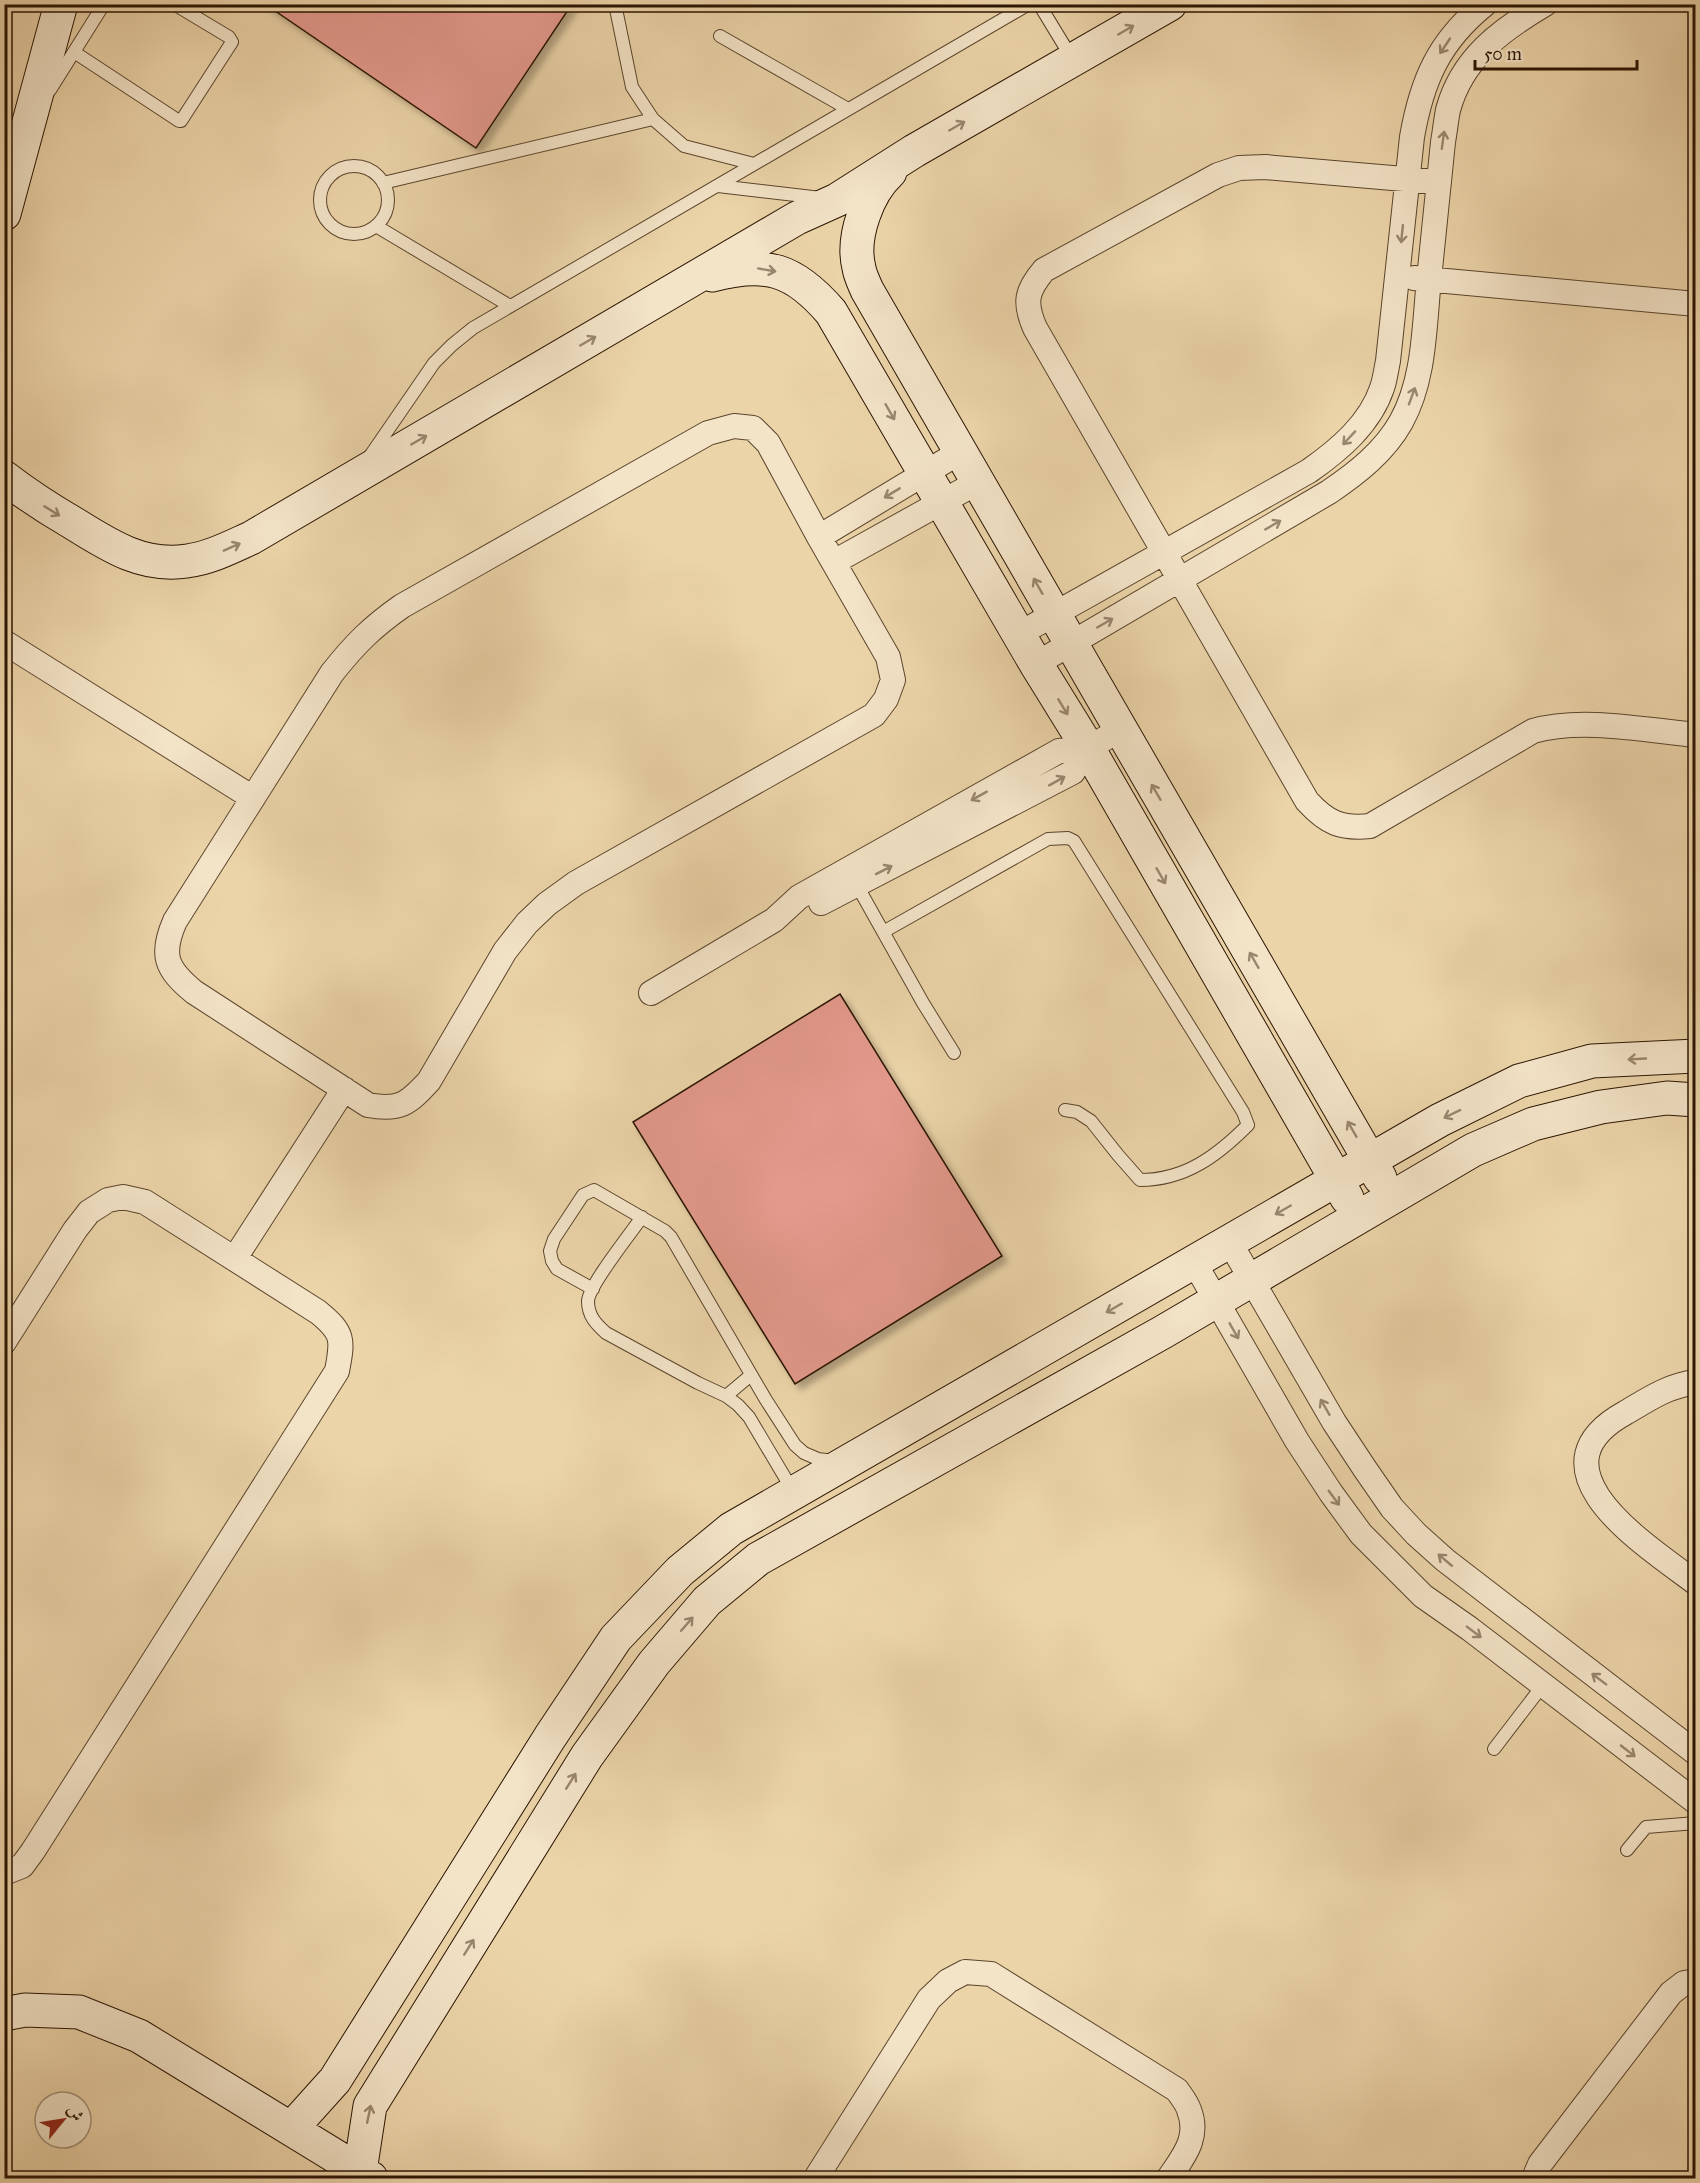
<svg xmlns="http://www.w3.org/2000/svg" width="1700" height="2183" font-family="'IM FELL Great Primer',Amiri,serif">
<defs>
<filter id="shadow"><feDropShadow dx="5.5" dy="5.5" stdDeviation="3" flood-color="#0004"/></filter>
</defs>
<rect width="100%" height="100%" fill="#ecd4a9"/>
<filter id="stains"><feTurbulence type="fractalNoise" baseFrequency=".00333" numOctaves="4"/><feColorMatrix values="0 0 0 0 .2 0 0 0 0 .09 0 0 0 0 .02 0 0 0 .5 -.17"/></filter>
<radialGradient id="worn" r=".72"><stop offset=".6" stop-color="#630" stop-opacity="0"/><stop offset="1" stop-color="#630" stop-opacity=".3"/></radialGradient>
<!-- building -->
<path fill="#e3998c" stroke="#2b1502" stroke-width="1.5" filter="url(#shadow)" d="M265,4H572L476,148Z
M840,994L1002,1256L795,1384L633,1122Z"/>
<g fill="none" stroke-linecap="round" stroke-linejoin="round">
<defs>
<path id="lane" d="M615,4L632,87L653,119L684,146L754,164
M1039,4L1073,60
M720,36L848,109
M74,52L179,121H181L232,42L229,37L174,4
M50,90L104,4
M320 200a34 34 0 1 1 68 0a34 34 0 1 1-68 0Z
M383,183L653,119
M718,186L821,198
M376,226L510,306
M370,456L434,363L452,345L473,328L1029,4
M854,880L923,1003L954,1053
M883,932L1048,839L1068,838L1074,841L1243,1112L1248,1125C1217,1156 1185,1180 1140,1180L1118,1155L1091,1121L1077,1112L1065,1110
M642,1217C631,1233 589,1285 588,1301C588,1316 596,1324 606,1333L698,1383L726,1396L738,1405L749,1417L793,1491
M593,1289L557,1269L552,1261L550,1251L554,1239L583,1195L594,1190L665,1231L671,1237L766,1400L795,1445L804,1453L818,1459L834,1461
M726,1396L751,1375
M1494,1749L1543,1685
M1627,1850L1646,1827L1696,1823"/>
<path id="street" d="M1439,182L1265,167L1239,168L1218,175L1044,270C1026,291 1024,303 1035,328L1307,801C1327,823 1341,829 1370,826L1533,731C1581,717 1645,730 1696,735
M1414,278L1696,304
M734,426L753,428L768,443L819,537L888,657L893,680L886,699L874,715L576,883L547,904L527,923L505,951L429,1081C408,1104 399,1111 368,1105L194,992C166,969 160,955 175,921L332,673C355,644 372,627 402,606L708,433Z
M819,537L960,452
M834,562L978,482
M1019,634L1309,471C1339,450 1370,424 1382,388C1385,380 1386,370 1388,361L1412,137C1422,80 1439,41 1485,4
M4,642L253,798
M1036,664L1329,492C1357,473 1384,452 1401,422C1425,379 1424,327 1429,279C1434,234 1438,188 1443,142C1445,131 1446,120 1448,110C1462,58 1501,30 1545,4
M821,903L1073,772L1088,748
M651,993L774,920L799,897L1059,751L1088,748L1120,730
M1229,1241L1334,1422L1365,1469L1392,1508L1416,1534L1445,1560L1696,1753
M235,1258L344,1089
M1194,1262L1297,1441L1331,1493L1361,1534L1423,1596L1470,1629L1696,1802
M4,1342L75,1230L89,1212L108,1200L123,1197L145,1202L318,1312C344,1333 343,1340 337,1371L33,1851L22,1866L4,1873
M1696,1382C1667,1386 1649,1399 1625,1413C1524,1469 1647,1546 1696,1583
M816,2178L929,1999L948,1981L965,1972L991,1974L1177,2090C1181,2096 1187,2103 1189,2110C1200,2138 1183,2157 1169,2178
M1534,2178L1540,2164L1671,1993L1684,1983L1696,1981"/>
<path id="secondary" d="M890,172C868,192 851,237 859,268C860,275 864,283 867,290L1380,1178
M4,214L61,4
M712,275C767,261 794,269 831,312L1036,664L1088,748L1347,1198
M4,477C26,494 49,509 73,523C108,545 143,568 187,561C210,558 231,547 251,538L797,218L837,200L914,151L1170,4
M4,2014L25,2010L79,2012L139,2036L371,2178
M291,2129L335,2080L550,1737L616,1638L680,1571L731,1529L1440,1120L1519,1081L1592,1061L1696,1056
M360,2171L370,2106L587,1756L654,1663L707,1601L758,1559L1163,1332L1473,1150L1533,1124L1601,1107L1667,1098L1696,1100"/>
</defs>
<!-- lane casing -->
<use href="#lane" stroke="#5b452c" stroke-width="14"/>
<!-- street casing -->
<use href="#street" stroke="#5b452c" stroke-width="26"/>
<!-- secondary casing -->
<use href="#secondary" stroke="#2b1502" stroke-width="35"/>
<!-- lane -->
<use href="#lane" stroke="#f3e3c7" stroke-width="12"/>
<!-- street -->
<use href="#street" stroke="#f3e3c7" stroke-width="24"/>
<!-- secondary -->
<use href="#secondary" stroke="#f3e3c7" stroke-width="33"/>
</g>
<!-- one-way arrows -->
<defs><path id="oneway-shaft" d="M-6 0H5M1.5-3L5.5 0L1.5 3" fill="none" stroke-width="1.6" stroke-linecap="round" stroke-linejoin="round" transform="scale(1.5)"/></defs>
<g stroke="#99866e">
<use href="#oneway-shaft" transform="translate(1126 30) rotate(-30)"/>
<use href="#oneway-shaft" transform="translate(1445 46) rotate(124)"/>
<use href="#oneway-shaft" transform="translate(957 126) rotate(-30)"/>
<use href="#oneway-shaft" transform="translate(1443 140) rotate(-82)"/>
<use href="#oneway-shaft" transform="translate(1402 234) rotate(96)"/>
<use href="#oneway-shaft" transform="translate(767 270) rotate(10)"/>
<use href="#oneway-shaft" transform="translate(588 341) rotate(-30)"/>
<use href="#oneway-shaft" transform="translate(1412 396) rotate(-70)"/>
<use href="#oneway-shaft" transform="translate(890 412) rotate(60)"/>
<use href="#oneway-shaft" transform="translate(1349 438) rotate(133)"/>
<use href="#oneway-shaft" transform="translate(419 440) rotate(-30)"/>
<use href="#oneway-shaft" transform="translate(892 493) rotate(149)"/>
<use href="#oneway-shaft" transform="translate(52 511) rotate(32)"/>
<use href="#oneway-shaft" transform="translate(1273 525) rotate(-30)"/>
<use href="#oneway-shaft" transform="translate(232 547) rotate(-24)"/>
<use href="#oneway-shaft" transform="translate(1038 586) rotate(-120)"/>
<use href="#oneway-shaft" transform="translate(1105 623) rotate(-30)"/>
<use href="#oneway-shaft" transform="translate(1063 707) rotate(59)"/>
<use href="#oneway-shaft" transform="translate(1057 781) rotate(-29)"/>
<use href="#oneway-shaft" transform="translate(1156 792) rotate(-120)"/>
<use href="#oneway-shaft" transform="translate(979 796) rotate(151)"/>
<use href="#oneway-shaft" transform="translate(884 870) rotate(-27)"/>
<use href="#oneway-shaft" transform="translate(1161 876) rotate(60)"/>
<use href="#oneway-shaft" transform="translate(1254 960) rotate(-120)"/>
<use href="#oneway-shaft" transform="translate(1637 1059) rotate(177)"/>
<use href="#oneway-shaft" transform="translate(1452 1114) rotate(154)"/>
<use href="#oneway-shaft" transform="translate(1352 1129) rotate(-120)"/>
<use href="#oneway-shaft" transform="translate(1283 1210) rotate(150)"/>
<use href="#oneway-shaft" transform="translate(1114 1308) rotate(150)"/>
<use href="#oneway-shaft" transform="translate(1234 1331) rotate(60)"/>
<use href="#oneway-shaft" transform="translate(1325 1407) rotate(-120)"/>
<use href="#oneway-shaft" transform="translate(1334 1498) rotate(54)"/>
<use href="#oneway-shaft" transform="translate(1445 1560) rotate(-140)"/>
<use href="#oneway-shaft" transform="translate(687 1624) rotate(-49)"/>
<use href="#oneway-shaft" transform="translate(1474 1632) rotate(37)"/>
<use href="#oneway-shaft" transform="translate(1599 1679) rotate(-143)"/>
<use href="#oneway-shaft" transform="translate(1628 1751) rotate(38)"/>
<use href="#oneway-shaft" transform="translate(571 1781) rotate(-58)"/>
<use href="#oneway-shaft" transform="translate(469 1947) rotate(-58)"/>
<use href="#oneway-shaft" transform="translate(369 2114) rotate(-78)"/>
</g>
<!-- margin -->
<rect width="1700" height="2183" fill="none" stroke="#ecd4a9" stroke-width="24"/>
<rect x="6" y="6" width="1688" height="2171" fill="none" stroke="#2b1502" stroke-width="3"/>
<rect x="12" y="12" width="1676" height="2159" fill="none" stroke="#2b1502" stroke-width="1.5"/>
<!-- north arrow -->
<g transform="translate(63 2120) rotate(60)"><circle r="28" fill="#f3e3c7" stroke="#a39178" stroke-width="1.5"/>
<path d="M0-4.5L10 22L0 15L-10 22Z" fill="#8f2418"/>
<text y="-9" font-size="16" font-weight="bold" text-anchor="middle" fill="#2b1502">ش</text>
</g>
<!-- scale -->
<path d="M1475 60v9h162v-9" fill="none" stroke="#2b1502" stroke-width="3"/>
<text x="1484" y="60" font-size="18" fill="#2b1502" stroke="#f3e3c7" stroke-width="4.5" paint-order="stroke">50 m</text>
<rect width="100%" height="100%" filter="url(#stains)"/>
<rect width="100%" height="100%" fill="url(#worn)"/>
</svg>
